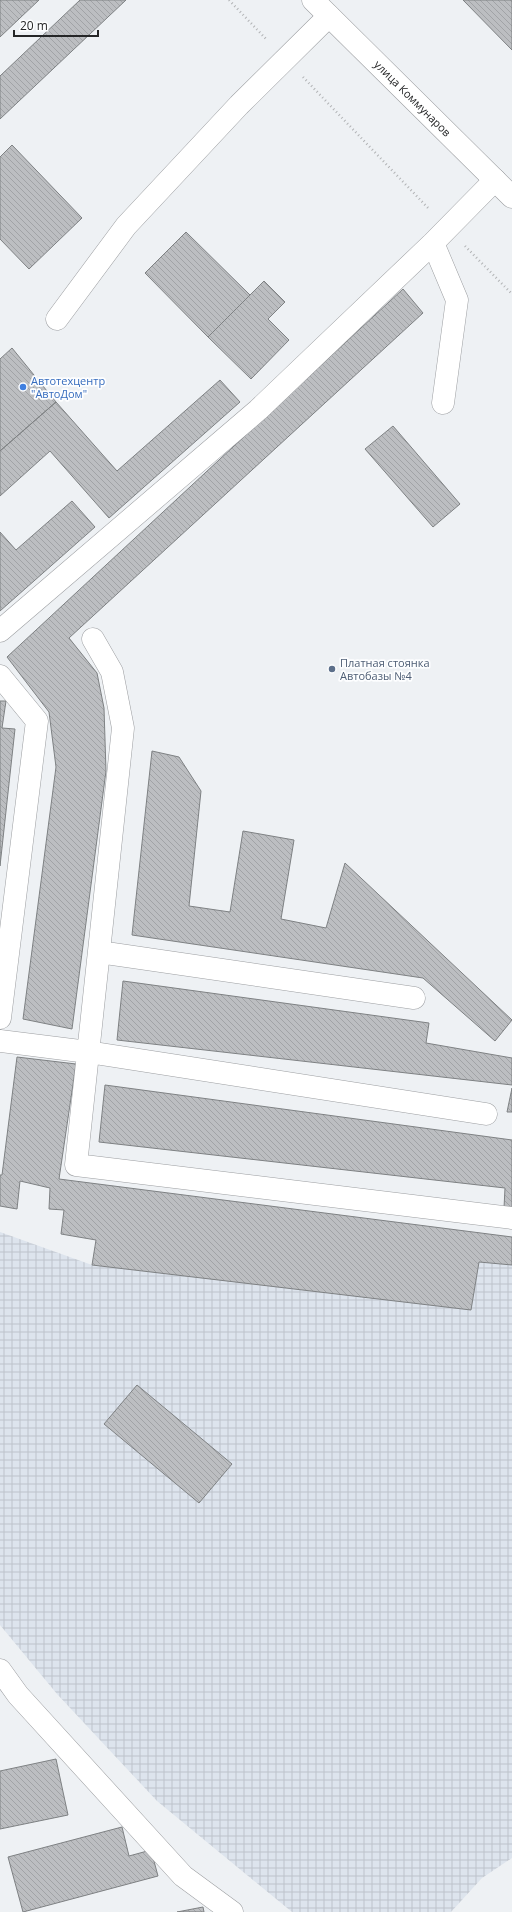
<svg xmlns="http://www.w3.org/2000/svg" width="512" height="1912" font-family="'Open Sans',sans-serif">
<defs>
<pattern id="industrial-grid" width="8" height="8" patternUnits="userSpaceOnUse"><rect width="8" height="8" fill="#dde4ed"/><path d="M0 4h8M4 0v8" fill="none" stroke="#bec3cb"/></pattern>
<pattern id="building-back-hatch" width="6" height="6" patternUnits="userSpaceOnUse"><rect width="6" height="6" fill="#bcbec1"/><path d="M-1 5l2 2M0 0l6 6M5-1l2 2" fill="none" stroke="#a1a3a6"/></pattern>
</defs>
<rect width="100%" height="100%" fill="#eef1f4"/>
<!-- industrial -->
<path fill="url(#industrial-grid)" d="M0,1232L92,1265L471,1309L479,1262L512,1265V1858L482,1878L451,1912H292L157,1801L57,1694L0,1625Z"/>
<!-- building -->
<path fill="url(#building-back-hatch)" stroke="#7e8183" d="M0,0H39L0,37Z
M80,0H126L0,119V76Z
M463,0H512V50Z
M12,145L82,218L29,269L0,239V157Z
M186,232L250,295L208,337L145,273Z
M264,281L285,302L268,319L289,340L251,379L208,337Z
M403,289L423,313L69,638L97,673L104,708L106,771L72,1029L23,1019L56,767L49,712L7,657Z
M12,348L56,402L0,451V359Z
M220,380L240,402L109,518L50,451L0,496V451L56,402L117,471Z
M393,426L460,504L433,527L365,449Z
M72,501L95,527L0,611V532L16,550Z
M0,701H6L2,728L15,729L0,866Z
M152,751L179,757L201,791L189,906L230,912L243,831L294,840L281,919L326,928L345,863L512,1020L495,1041L423,978L132,935Z
M123,981L429,1023L426,1043L512,1058V1085L117,1040Z
M17,1057L76,1064L59,1179L512,1237V1265L479,1262L471,1310L92,1265L96,1240L61,1234L64,1210L49,1209L50,1188L20,1181L17,1209L0,1206V1175H2Z
M105,1085L512,1140V1209L504,1208L505,1188L99,1142Z
M512,1088V1112H507Z
M137,1385L232,1464L199,1503L104,1424Z
M56,1759L68,1815L0,1829V1771Z
M122,1827L129,1856L151,1850L158,1876L23,1912L8,1857Z
M203,1907L204,1912H177Z"/>
<g fill="none" stroke-linecap="round" stroke-linejoin="round">
<defs>
<path id="minor" d="M433,243L457,300L443,403
M57,319L126,226L239,105L329,16
M0,631L258,410L433,243L495,180
M93,639L112,672L123,728L76,1165L512,1218
M0,676L37,721L0,1018
M99,952L414,998
M0,1041L88,1052L486,1114
M0,1670L18,1695L183,1876L232,1912"/>
<g id="major">
<path id="s1" d="M313,0L512,197"/>
</g>
</defs>
<!-- minor casing -->
<use href="#minor" stroke="#9c9ea1" stroke-width="23"/>
<!-- major casing -->
<use href="#major" stroke="#9c9ea1" stroke-width="23"/>
<!-- path -->
<path stroke="#b1b3b5" stroke-width="2.5" stroke-dasharray="1 3" stroke-linecap="butt" d="M229,0L267,40
M303,77L429,209
M465,246L512,294"/>
<!-- minor -->
<use href="#minor" stroke="#fff" stroke-width="22"/>
<!-- major -->
<use href="#major" stroke="#fff" stroke-width="22"/>
</g>
<!-- markers -->
<circle fill="#3f7fe0" stroke="#fdfeff" stroke-width="1.5" cx="23" cy="387" r="4"/>
<circle fill="#5c6f8a" stroke="#fdfeff" stroke-width="1.5" cx="332" cy="669" r="4"/>
<g text-anchor="middle" stroke-width="3.5" stroke-linejoin="round" paint-order="stroke">
<!-- street labels -->
<g font-size="11" fill="#252627" stroke="#fdfeff">
<text dy="4" stroke="none"><textPath href="#s1" startOffset="140">улица Коммунаров</textPath></text>
</g>
<!-- shop labels -->
<g font-size="11" fill="#366cbe" stroke="#fdfeff" text-anchor="start">
<text x="31" y="385">Автотехцентр<tspan x="31" dy="13">"АвтоДом"</tspan></text>
</g>
<!-- service labels -->
<g font-size="11" fill="#4e5e75" stroke="#fdfeff" text-anchor="start">
<text x="340" y="667">Платная стоянка<tspan x="340" dy="13">Автобазы №4</tspan></text>
</g>
</g>
<!-- scale -->
<path d="M14 30v6h84v-6" fill="none" stroke="#252627" stroke-width="2"/>
<text x="20" y="30" font-size="12" fill="#252627" stroke="#fdfeff" stroke-width="3" paint-order="stroke">20 m</text>
</svg>
